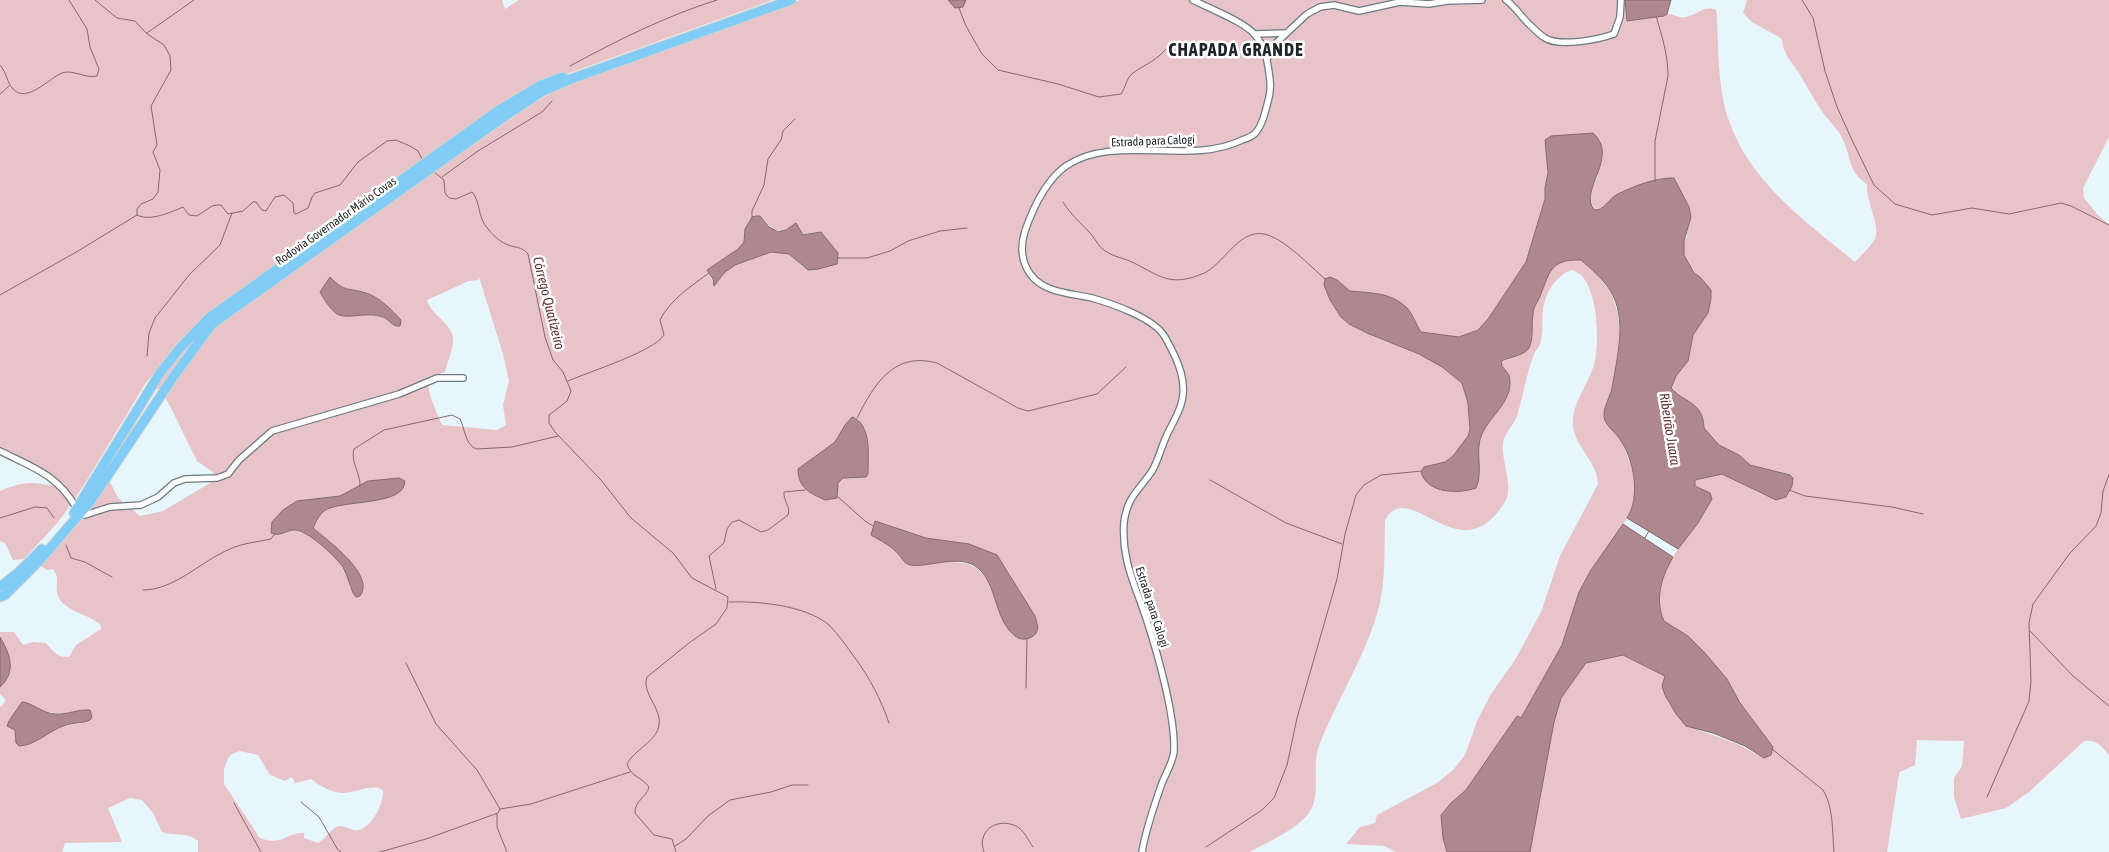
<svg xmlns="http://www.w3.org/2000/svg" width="2109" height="852" font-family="'Asap Condensed',sans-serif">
<rect width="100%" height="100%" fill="#e7f5fd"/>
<!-- green -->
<path fill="#e8c3c8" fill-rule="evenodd" d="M0,0H502L505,9L519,0H772L536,85L476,121L212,310L176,344L145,384L84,485L59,521L24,559L13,560L5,543L0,541V491C22,482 30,481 53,486L46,475L17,464L0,454Z
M800,0H1625L1627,21C1641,21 1654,16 1667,14C1673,13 1679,19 1686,17C1698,15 1703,5 1716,10L1717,15C1718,45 1718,89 1728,118C1749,182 1805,221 1855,262C1861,255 1872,246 1875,238C1881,225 1865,200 1867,184C1847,171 1852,157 1842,138C1838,129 1829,121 1823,113C1814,100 1807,86 1799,73C1791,61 1783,54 1782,39L1752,22L1743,13L1747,0H2109V137L2083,188L2084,198L2097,214L2109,225V755C2102,746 2096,739 2084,741L2029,792L2006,808L1961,819L1954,797V778L1962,766L1964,741L1917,740L1915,765L1900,772L1899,774L1887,852H1530L1554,722L1561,698L1586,663L1623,655L1665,676C1665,682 1664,690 1666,696C1682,738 1723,731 1755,754L1773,747L1740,703L1727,679L1705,653L1688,636L1664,621C1645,579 1687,540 1708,507L1702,489L1695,486V480C1702,477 1714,473 1722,474C1735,475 1784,517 1790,490C1791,486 1790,480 1790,475L1750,465L1738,455L1719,445L1704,428C1703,401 1684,403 1671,388L1676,376L1688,361L1693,335L1708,313L1711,298L1700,277L1694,273L1684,255V241L1687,237L1689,207L1682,196L1676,181L1672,178H1660L1617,195L1602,208L1594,210C1587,200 1592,185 1598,176L1545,144C1553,173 1540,236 1526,262C1518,276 1508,288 1500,301C1492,313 1484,328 1470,334C1454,341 1438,334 1421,332L1390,297L1371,292H1326L1341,317L1367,333L1419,354L1442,367L1462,383L1468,403L1470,430L1468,436L1453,456L1445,462L1425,467L1434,487L1453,491L1476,487C1484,469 1474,451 1482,434C1492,414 1515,400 1509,375L1501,366V361C1509,357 1524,356 1529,348C1534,339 1531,323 1533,314C1533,307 1538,302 1540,296C1550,272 1549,259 1581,260L1598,276L1611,292L1618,314L1620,343L1609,401L1604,415L1605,420L1621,440L1633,471L1635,495L1630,514L1591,570L1579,592L1562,645L1521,719L1517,716L1466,790L1451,803L1441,815L1443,838L1447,852H1396L1384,846L1346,844L1360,827L1375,823L1377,815L1437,783L1453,770L1465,755L1477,721L1491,694L1515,660L1541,612L1560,556L1598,484C1598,463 1575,447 1573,426C1571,403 1590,383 1595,361C1599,340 1598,294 1582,276C1580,274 1576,272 1573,270C1561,272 1552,284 1547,295C1539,312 1545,328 1540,344C1538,349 1534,352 1533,357C1526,376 1523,397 1517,416C1514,425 1504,433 1503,443C1501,461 1513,482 1506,500C1502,507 1496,515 1490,520C1450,556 1407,480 1385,520C1384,548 1386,579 1379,607C1366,656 1337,699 1319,746C1311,766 1322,793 1309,813C1297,829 1267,843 1249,852H198V841C187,831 174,837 162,832L153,813L142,800L130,798L108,808L122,842L65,843L62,852H0V706L1,707L6,700L0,694V687C24,666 0,654 0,632H14L23,645L33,642L46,643C53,651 57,658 69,657L76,645L101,629V625C89,614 65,612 58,596C54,587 61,578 53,569L47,570L41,566L92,503L107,476L118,498L140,516L163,511L210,483L214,476L213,472L197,461L170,406L161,391L154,387L183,352L207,330L532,104L571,82ZM760,216L774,230L782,232L790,227L803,235C817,231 823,235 832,245L804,268L789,254L771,252L735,265L724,273L714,285L707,270L738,249L744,242L745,229L751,217ZM330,277C346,294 349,286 367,293C377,297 386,306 394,312V326L385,318L366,313L353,316L336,313L320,292ZM479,277L503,354L509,381L503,405L506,425L497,430L442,425C436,410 427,395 428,378L445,372C447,363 452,352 453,342C455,324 431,316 427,300L469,281L478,280ZM852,417L858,419L866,430L860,478H843L838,483L809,461L835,442L845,425ZM375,480L383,500C369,500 335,503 324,511C318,516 316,522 313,528L343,554L353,593C350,585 347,575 343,568C333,551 312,534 294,530L297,501L340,496L368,481ZM875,522L926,538L969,544L1005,566L1038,625L1037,632L1032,637L1002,616L986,578L977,568L968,564L947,561L910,565L902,560L895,551L885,543ZM27,702C39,712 49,713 63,713C72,713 82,718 90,720L79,724L72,723L16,743L15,730ZM240,751L258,755L270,775L285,781L292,777L295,783L311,779C320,786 332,793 344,793C358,792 364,786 380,788L383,791C384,803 372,827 359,830C351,832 345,823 336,827C329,831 325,839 318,843L304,838V833C286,832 283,847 260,838L224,784V769L228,758L232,754Z"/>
<!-- water -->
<path fill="#af888d" stroke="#836a6e" d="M948,0H966L963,7L955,8Z
M1625,0H1671L1667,14L1664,16L1627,21Z
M1593,133C1620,157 1578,190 1594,210C1604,211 1608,200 1616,195C1631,187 1657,177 1674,178L1689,207L1691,217L1684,241V255L1694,273L1700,277L1711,290V298L1708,313L1693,335L1688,361L1676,376L1671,388C1684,403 1703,401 1704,428L1719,445L1739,455L1750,465L1790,475L1793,478L1792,486L1786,497L1776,500L1722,474L1695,480V486L1710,493L1712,499L1698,523L1678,549L1627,518C1641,497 1634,458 1619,438C1615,432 1605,425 1604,417C1603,408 1610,397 1612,388C1617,357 1628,319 1610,290C1602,278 1591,269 1581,260C1550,259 1550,272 1540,296C1538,302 1533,307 1533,314C1531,325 1534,338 1529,348C1524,356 1509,357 1501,361L1502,366L1509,375C1515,400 1492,413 1482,434C1474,451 1484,470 1476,488C1459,494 1427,494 1421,472L1424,467L1445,462L1453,456L1468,436L1470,430L1468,403L1462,383L1442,367L1419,354L1367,333L1349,324L1341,317L1330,300L1324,285L1325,279L1330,277L1337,280L1350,291C1370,293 1391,292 1407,308C1413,314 1416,325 1421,332L1459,337L1478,330L1488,319L1526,262L1545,199V188L1548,173L1545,140L1551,136Z
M756,216H760L769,227L778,232L786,230L796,223L803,235L821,232L838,253L837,264L818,269L808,270L789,254L771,252L735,265L724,273L714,286L713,279L707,270L738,249L744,242L745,229L752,217Z
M330,277C345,293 348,287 366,293C379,297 392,310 401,320L400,326C392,327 390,320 383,317C367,311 347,320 337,314C330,309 324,299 320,292Z
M852,417C872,424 868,456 868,474L866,477L843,478L838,483L837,498L825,500C810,493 798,488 798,469L835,442L845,425Z
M399,478L405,481C405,507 340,499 324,511C318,516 316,522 313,528C327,540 376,575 360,596L356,597L353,593C350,585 347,575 343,567C336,557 306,528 293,530C285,531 279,537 271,533L272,522L283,510L297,501L340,496L368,481Z
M875,521L926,538L969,544L997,555L1035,616C1036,621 1039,626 1037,631C1035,638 1024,641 1018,638C994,623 998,585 978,568C960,553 929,568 910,565C905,564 902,559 899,555C892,546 881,541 871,535Z
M1623,524L1673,557C1662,576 1654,599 1664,621L1688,636L1705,653L1727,679L1740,703L1773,747L1771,755L1764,758L1745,746L1713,733L1686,726L1676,714L1665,695L1662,686L1665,676L1623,655L1586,663L1561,698L1554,722L1530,852H1447L1443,838L1441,815L1451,803L1466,790L1517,716L1521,718L1562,645L1579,592L1591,570Z
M0,637C10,654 17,672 0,687Z
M22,702C31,702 44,714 55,714C67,715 78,709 90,710L92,717L90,720C81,724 72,722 63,726C49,731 34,746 19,746L16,743L15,730L7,726L9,721Z"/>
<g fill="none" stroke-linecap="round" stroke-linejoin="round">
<!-- stream -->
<path stroke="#836a6e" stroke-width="1" d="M95,0L117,18L135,21L146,33L164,45L170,56L171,70L151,106L157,145L153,152L160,170L158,192L153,199L141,204L137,209V215
M1802,0L1813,18L1825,71L1837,107L1852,140L1874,185L1895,204L1932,215L1972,208L2009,214L2061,203L2071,206L2109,225
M959,8L966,26L982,54L998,70L1058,84L1099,97L1121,94C1126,87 1126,78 1133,73C1145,64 1155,62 1166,49
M147,33L194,0
M0,65C7,73 7,83 13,89C27,104 49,78 62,73C73,69 86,79 97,76L99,69L90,47L87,29L69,0
M570,66C618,40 666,16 717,0
M0,94L9,86
M433,171L444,180L445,193L449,198L456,199L472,192C481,202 477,217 488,229C493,235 499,241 506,244C514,248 522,246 528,254L545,337L553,360L563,372L571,391L567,401L549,415V423L555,432L601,480L631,518L673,553L692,578L728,597L727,608L716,624L689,643L647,677C641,693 662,708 659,725C657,741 634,750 627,764C631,777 642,777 649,787C647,797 634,801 635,813L654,835L672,839L676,852
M442,177L478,151L542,112L552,101
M1655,182V141L1668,76C1668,55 1662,36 1656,16
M1063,202C1071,215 1081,223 1091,234C1095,239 1099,247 1105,251C1114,257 1124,258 1134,263C1160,276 1170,287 1202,274C1223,266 1238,229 1264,234C1284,238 1310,266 1325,279
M137,215C150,222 171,212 183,207L189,215L197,216L212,206L217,205H221L228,214L243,211L253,202H256L262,210L266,211L275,197L284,195L293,203L294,213L296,214L308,208L312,197L315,193L340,185L358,162L387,141L396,140L410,146L418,151L422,159
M752,218V211L764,185L768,159L781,140L783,131L795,119
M838,258H867L890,251L908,241L940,231L967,228
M0,295L78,251L137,215
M147,356L149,333L155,318L189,275L220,245L232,213
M568,381C588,372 653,352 664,335L660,320C670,300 691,286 709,273
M857,418C874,385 893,351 937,363L1018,408L1028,411L1097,394L1126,367
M1210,480L1286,523L1342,544
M360,487C361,473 350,462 354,449L384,430L452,415L460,419C465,429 465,444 476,449L512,447L558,436
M1789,490L1805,496L1892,507L1923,514
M838,497L865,521L873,526
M0,518L35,507L47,508L54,518
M1645,538L1649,531
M66,545L71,558L85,562L112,577
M716,589L709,556L724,543L727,529L732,522L739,520L761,532L768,530L788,515C791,507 783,501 784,492L805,490
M143,590C175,590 201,561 230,549C243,543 257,542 271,539L274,535
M729,602C758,601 805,605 829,625C839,635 847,647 855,658C870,678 881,700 889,723
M2030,631L2073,676L2109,706
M406,663L436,724L477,770L500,809
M1026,688L1027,639
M1772,749L1823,790C1834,808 1832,832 1834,852
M1987,797L2029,701L2031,681L2029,623L2033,604L2070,553L2096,526L2101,513L2103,491L2109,475
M301,802L319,817L338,850L341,852
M234,803L261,852
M497,814V827L507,852
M675,846L686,839L708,816L730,800L771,792L792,785H808
M1206,847L1262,810L1274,798L1287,765L1297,718L1337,579L1345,534L1356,495L1364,485L1381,475L1422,471
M380,852L426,839L498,813L500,809L531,804L630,772
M984,852C976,831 997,817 1016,826C1024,830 1028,840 1033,847"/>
<defs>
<path id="minor" d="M1506,0C1516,7 1521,17 1530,25C1534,29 1540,35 1545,38C1560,47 1597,40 1614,34L1620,17L1621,0
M1255,34L1286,33
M1267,59L1276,43L1307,14L1320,7L1334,5L1359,11L1400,2L1429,4L1447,1L1482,0
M0,451C34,468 58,475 77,509
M81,512L85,515L110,507L141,505L158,497L174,483L185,479L217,478L228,474L239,460L272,431L399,394L437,378H463
M1142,852C1146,828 1154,806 1162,783C1166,773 1174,760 1174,750C1175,715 1158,655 1147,621C1136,586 1121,561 1124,522C1127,497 1140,489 1152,471C1158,461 1161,448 1166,437C1170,428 1175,420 1179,410C1190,385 1178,360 1165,337C1154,318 1113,304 1092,298C1079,295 1064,294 1051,289C1026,280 1017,256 1025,231C1033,208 1045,181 1066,166C1114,133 1190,166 1242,140C1248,138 1254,136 1257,131C1262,125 1264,116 1266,109C1269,98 1271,91 1270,80C1268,64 1266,47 1255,35C1245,22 1208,8 1193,0"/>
<path id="highway" d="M74,513L160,373L180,348L209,318L499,110L541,85L563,77
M0,587L19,572L42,549
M0,597L5,595L40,560L90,502L174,376L212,324L505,116L543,91L571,79L791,0"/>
</defs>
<!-- minor casing -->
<use href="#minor" stroke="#6b7a83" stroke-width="8"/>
<!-- highway casing -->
<use href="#highway" stroke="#d2d3d4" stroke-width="11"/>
<!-- minor -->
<use href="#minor" stroke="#fff" stroke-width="5.5"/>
<!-- highway -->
<use href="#highway" stroke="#80ccf5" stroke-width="9"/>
</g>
<g text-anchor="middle" stroke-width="5" stroke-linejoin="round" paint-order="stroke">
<!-- street labels -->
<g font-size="12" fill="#1d2327" stroke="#fff">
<text transform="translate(1153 141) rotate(-2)" y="4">Estrada para Calogi</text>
<text transform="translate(336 221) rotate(-35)" y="4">Rodovia Governador Mário Covas</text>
<text transform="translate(1152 607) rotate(72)" y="4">Estrada para Calogi</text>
</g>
<!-- water labels -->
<g font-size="14" font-style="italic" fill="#69333e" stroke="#fff">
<text transform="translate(549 303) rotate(76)" y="5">Córrego Quatizeiro</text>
<text transform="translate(1670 429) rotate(81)" y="5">Ribeirão Juara</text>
</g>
<!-- district labels -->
<g font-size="18" font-weight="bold" letter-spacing="1" fill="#1d2327" stroke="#fff">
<text x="1236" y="56">CHAPADA GRANDE</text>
</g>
</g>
</svg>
